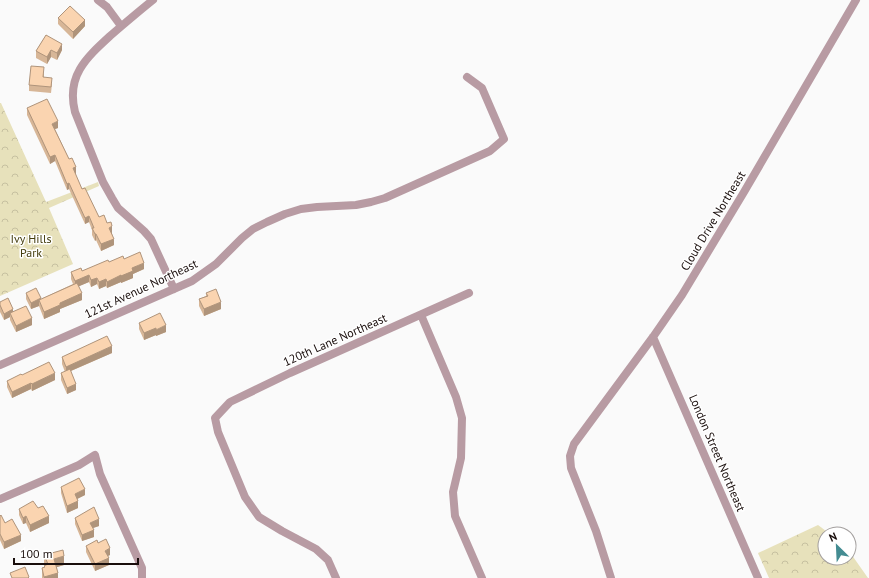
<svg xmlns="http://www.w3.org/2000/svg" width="869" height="578" font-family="'PT Sans',sans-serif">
<defs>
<pattern id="park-crowns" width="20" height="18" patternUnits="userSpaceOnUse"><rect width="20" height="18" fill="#e7e1bb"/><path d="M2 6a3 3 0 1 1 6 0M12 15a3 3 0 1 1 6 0" fill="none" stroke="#c6c0a0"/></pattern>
</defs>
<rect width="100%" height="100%" fill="#fafafa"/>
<!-- park -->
<path fill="url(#park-crowns)" d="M0,103H1L46,202L98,182L99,186L49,208L73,264L0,296Z
M818,525L830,534H825V558H849V551L868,578H769L758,553Z"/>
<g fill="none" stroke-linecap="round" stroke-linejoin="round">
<!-- minor -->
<path stroke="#b89ba3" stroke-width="8" d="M98,0L107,7L121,26
M153,0C138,12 124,24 110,36C86,58 66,76 75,112L103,182L112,198L118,208L144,231L151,239L174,289
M421,315L456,397L462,418L461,458L453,492L455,516L482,578
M653,337L758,578
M0,365L192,281L216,264L242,238L253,229L267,222L285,214L301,209L317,207L356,205L371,202L385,198L490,151L504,139L482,88L467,77
M0,499L79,465L95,455L100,474L142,568V578
M336,578L328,560L316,549L282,531L259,517L245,497L218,432L215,418L230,402L290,373L469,293
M611,578L596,531L571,468L570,456L574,444L653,337L682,295L744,192L856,0"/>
</g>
<!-- wall -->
<path fill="#d7b697" d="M58,18L85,26L73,39L58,24Z
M46,35L62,50L57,60L51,57L47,64L36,58V51Z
M44,73V77L52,84L51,93L29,91V85Z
M27,108L58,128L55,129L76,174H75L82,189L99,217L107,223L112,233L114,245L101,251L96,240L95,241L92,235V230L89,222L85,224L69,189L67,190L55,161L50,164L27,115Z
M124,259L144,269L133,274V278L121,283V282L107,288L106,286L99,289L97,284L91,287L89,282L79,286L82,300L60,309V312L44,319L39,306L31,309L26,299V293L41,299L73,284L71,279V272L82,271L109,262Z
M206,293L221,309L204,316L199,306V299L206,296Z
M0,302L13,312L32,325L16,332L10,320V317L4,320L0,312Z
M139,323L166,332L156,336V335L144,340L139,329Z
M112,353L71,371L76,390L67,394L61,380V373L65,372L62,364V357Z
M22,375L55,380L32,391L31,389L12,398L7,387V381Z
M61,487L85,495L77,499L78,508L67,513L61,493Z
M38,508L49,523L30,532L26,523L23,524L19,515V509Z
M0,516L5,523L21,541L4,549L0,540Z
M75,518L99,526L93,528L94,537L82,541L75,524Z
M98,543L110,555L108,556L109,565L95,571L86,552V546Z
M44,555L64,565L57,567L58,578H42V568L44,567Z"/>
<!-- shaded-wall -->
<path fill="#af947b" d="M85,20V26L73,39V32Z
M62,44V50L57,60V53Z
M51,50V57L47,64V57Z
M58,121V128L52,130V124Z
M55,155V161L50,164V157Z
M76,167V174L73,175V168Z
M69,183V189L67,190V184Z
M89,216V222L85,224V218Z
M112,226V233L109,234V228Z
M95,234H96V240L95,241Z
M114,239V245L101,251V244Z
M144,263V269L133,274V278L121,283V276L132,268Z
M89,275V282L75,288V281Z
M121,275V282L107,288V282Z
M97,278V284L91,287V280Z
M106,279V286L99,289V282Z
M82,293V300L60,309V312L44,319V312L60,303Z
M41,298V304L39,300V306L31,309V303Z
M221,302V309L204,316V309Z
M13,309V316L10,313V317L4,320V314Z
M32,318V325L16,332V326Z
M166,325V332L156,336V330Z
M156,328V335L144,340V333Z
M112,346V353L66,373V367Z
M55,373V380L32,391V384Z
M31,383V389L12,398V392Z
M76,384V390L67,394V388Z
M85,489V495L75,500V494Z
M78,501V508L67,513V506Z
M26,516V523L23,524V518Z
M49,516V523L30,532V525Z
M99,519V526L90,529V523Z
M94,530V537L82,541V535Z
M21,535V541L4,549V542Z
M110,548V555L105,557V551Z
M64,556V565L54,568V559Z
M109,558V565L95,571V564Z
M58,573V578H44V577Z"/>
<!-- building -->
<path fill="#fad4b0" stroke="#af947b" d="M70,6L85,20L73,32L58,18Z
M46,35L62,44L57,53L51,50L47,57L36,51Z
M31,66L44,67L43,77L52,78L51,87L29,85Z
M47,99L58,121L52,124L69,159L72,158L76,167L73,168L82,189L85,188L99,217L104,215L107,223L111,222L112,226L109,228L114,239L101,244L96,234H95L92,228H94L89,216L85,218L69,183L67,184L55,155L50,157L27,108Z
M140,252L144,263L132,268L133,271L121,276V275L107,282L106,279L99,282L97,278L91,280L89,275L75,281L71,272L81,268L82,271L108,260L109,262L123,256L124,259Z
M77,283L82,293L60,303V305L44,312L39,300Z
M36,288L41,298L31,303L26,293Z
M216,289L221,302L204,309L199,299L208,296L206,293Z
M8,298L13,309L4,314L0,305V302Z
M26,306L32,318L16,326L10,313Z
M160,313L166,325L156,330V328L144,333L139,323Z
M107,336L112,346L66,367L62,357Z
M49,362L55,373L32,384L31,383L12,392L7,381L21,374L22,375Z
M70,369L76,384L67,388L61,373Z
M79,478L85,489L75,494L78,501L67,506L61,487Z
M33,501L38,508L43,506L49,516L30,525L26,516L23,518L19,509Z
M94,507L99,519L90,523L94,530L82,535L75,518Z
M1,515L5,523L12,519L21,535L4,542L0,534V516Z
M106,539L110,548L105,551L109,558L95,564L86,546L97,540L98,543Z
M63,550L64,556L54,559L58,573L44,577L42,568L45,567L44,566L48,564L44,555Z
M25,567L29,577L28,578H12L10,573Z"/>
<g text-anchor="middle" stroke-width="3" stroke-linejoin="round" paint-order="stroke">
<!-- street labels -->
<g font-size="12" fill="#190e0c" stroke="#fff">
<text transform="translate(713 221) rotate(-59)" y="4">Cloud Drive Northeast</text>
<text transform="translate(141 289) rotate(-25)" y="4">121st Avenue Northeast</text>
<text transform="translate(335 340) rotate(-24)" y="4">120th Lane Northeast</text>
<text transform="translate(717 453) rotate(67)" y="4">London Street Northeast</text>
</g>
<!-- park labels -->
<g font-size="12" fill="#443d0d" stroke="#fff">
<text x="31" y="243">Ivy Hills<tspan x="31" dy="14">Park</tspan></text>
</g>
</g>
<!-- north arrow -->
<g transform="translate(837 546) rotate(336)"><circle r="19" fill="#ffffff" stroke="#a39f9e"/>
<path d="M0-3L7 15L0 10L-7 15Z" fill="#448c92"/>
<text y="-6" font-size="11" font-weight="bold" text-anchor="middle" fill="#190e0c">N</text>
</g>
<!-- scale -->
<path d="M14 558v6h124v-6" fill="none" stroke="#190e0c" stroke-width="2"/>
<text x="20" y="558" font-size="12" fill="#190e0c" stroke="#ffffff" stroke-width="3" paint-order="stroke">100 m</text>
</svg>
